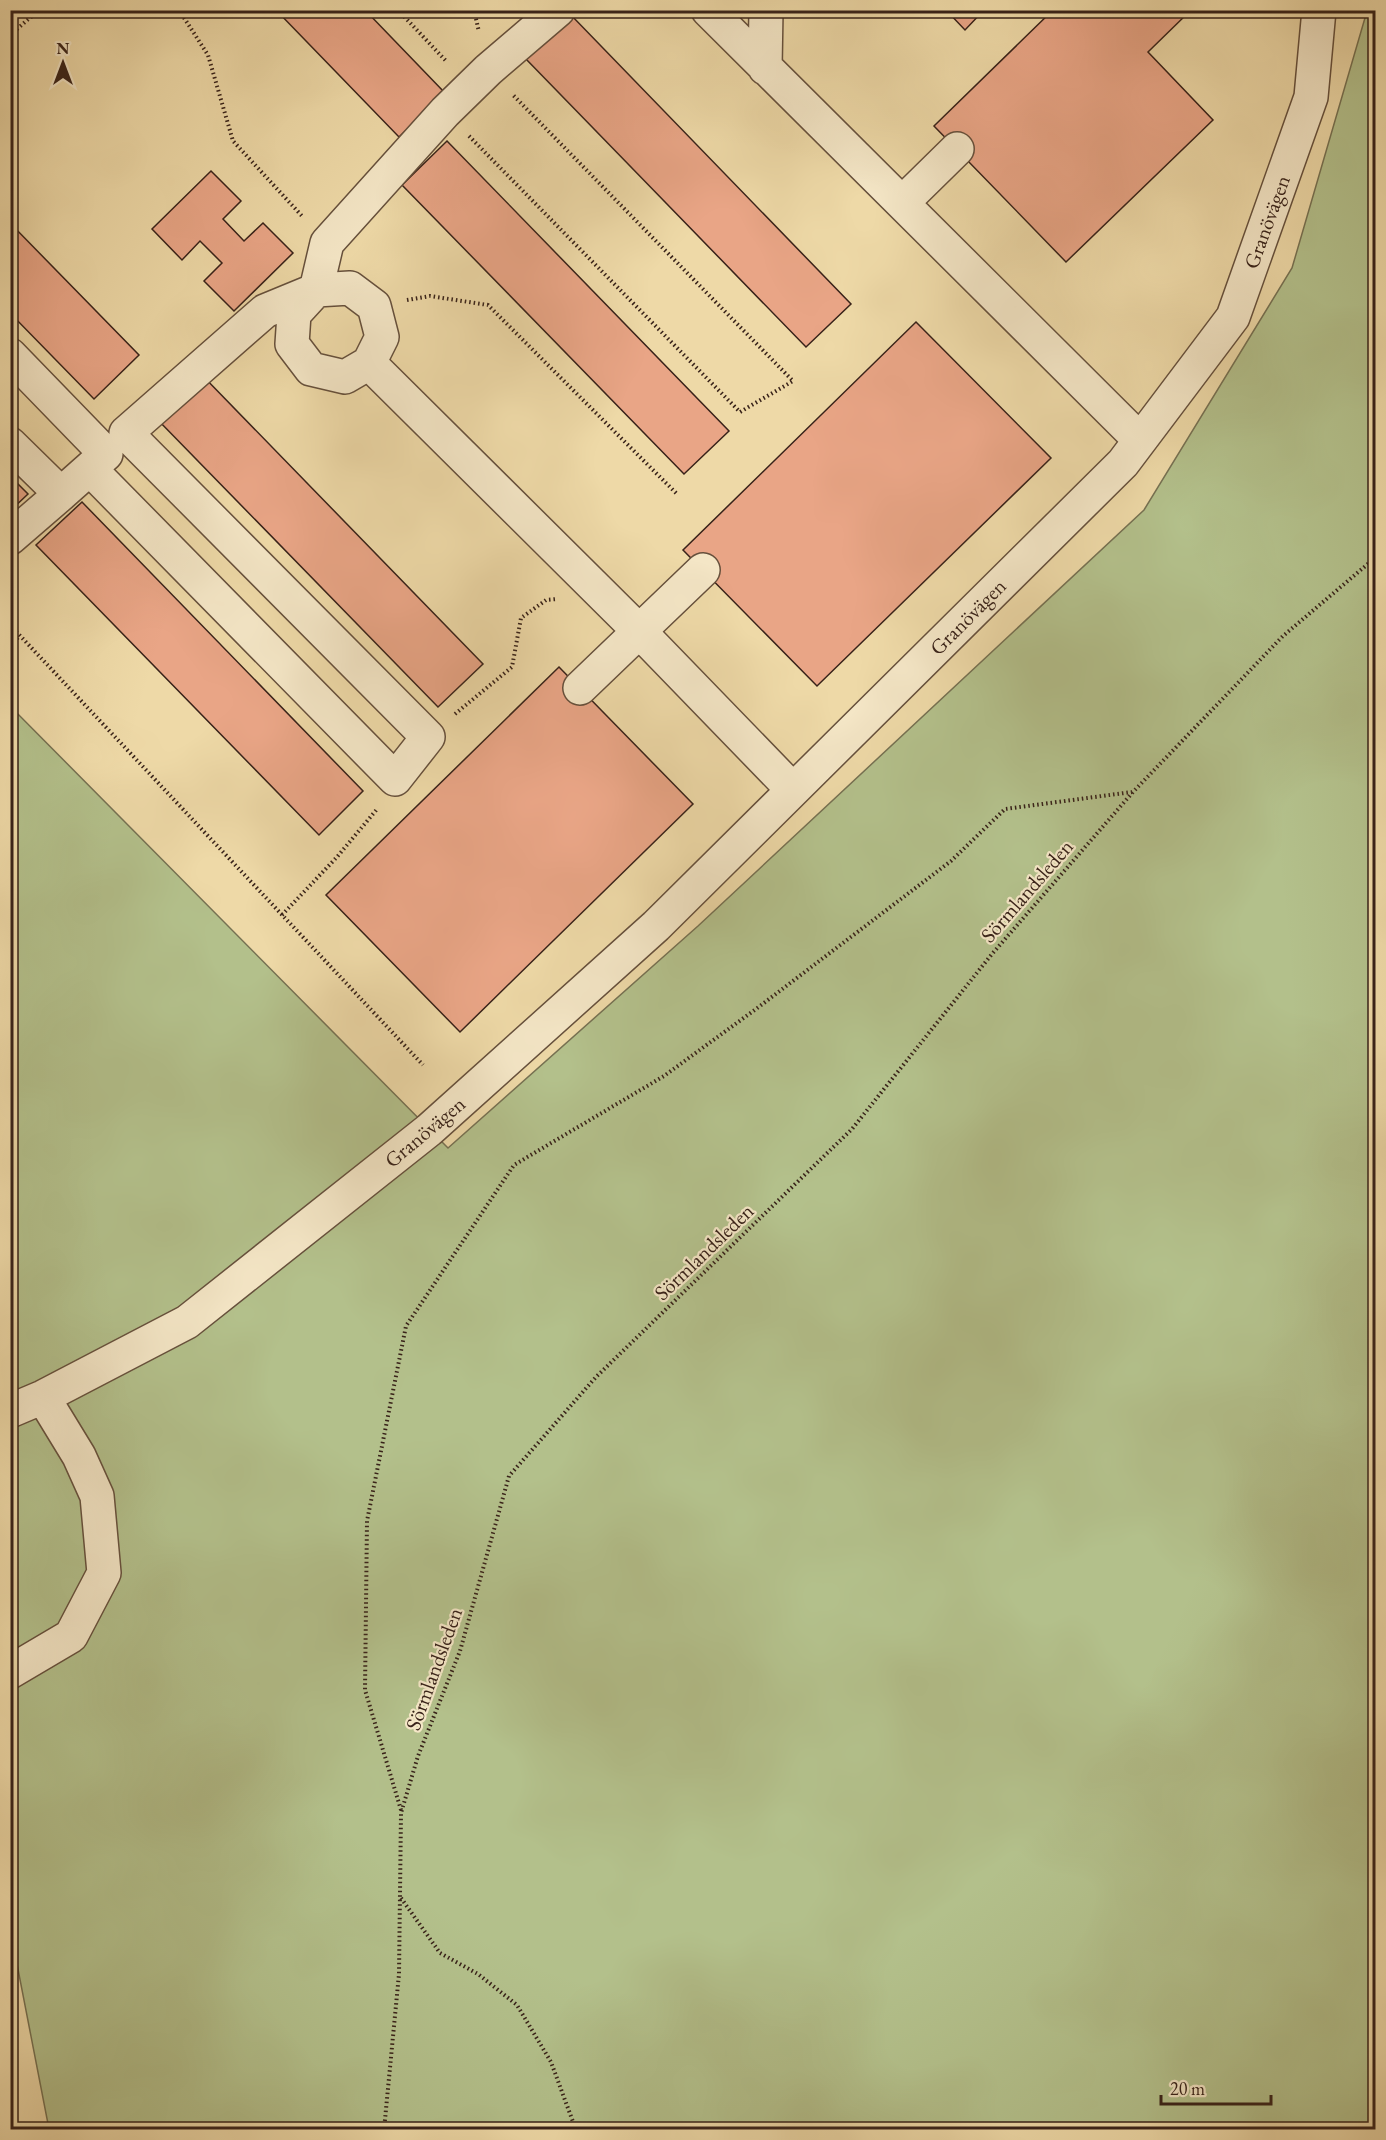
<svg xmlns="http://www.w3.org/2000/svg" width="1386" height="2140" font-family="'EB Garamond',serif">
<rect width="100%" height="100%" fill="#eed9a7"/>
<filter id="stains"><feTurbulence type="fractalNoise" baseFrequency=".00333" numOctaves="4"/><feColorMatrix values="0 0 0 0 .2 0 0 0 0 .09 0 0 0 0 .02 0 0 0 .5 -.17"/></filter>
<radialGradient id="worn" r=".72"><stop offset=".6" stop-color="#630" stop-opacity="0"/><stop offset="1" stop-color="#630" stop-opacity=".3"/></radialGradient>
<!-- green -->
<path fill="#b3c08b" stroke="#767152" stroke-width="1.5" d="M1367,11H1375V2129H49L10,1928V706L448,1148L698,926L1144,510L1292,268Z"/>
<!-- building -->
<path fill="#e9a586" stroke="#382219" stroke-width="1.5" d="M276,10H365L445,93L399,137Z
M946,10H984L965,30Z
M1053,10H1191L1148,52L1213,120L1066,262L934,126Z
M570,14L851,304L806,347L525,58Z
M447,141L729,431L684,474L402,185Z
M211,171L241,201L223,219L244,241L263,223L293,253L234,311L204,281L222,263L200,241L182,260L152,229Z
M10,223L139,355L94,399L10,313Z
M916,322L1051,458L817,686L683,550Z
M201,374L483,664L438,707L156,418Z
M10,476L28,494L10,511Z
M82,502L363,791L319,835L36,545Z
M559,667L693,804L460,1032L326,895Z"/>
<g fill="none" stroke-linecap="round" stroke-linejoin="round">
<defs>
<path id="minor" d="M708,10L1140,440
M765,68L766,10
M902,203L957,149
M10,355L106,454L61,494L10,444
M369,363L345,377L311,369L292,344L294,314L316,290L350,288L374,306L382,337L369,363L639,631L793,790
M90,469L395,779L428,737L126,433L265,311L316,290L327,243L445,112L488,70L558,10
M10,538L61,494
M580,688L703,570
M10,1411L43,1397L187,1322L429,1130L656,926L1123,463L1233,317L1311,97L1319,10
M10,1672L71,1636L104,1573L97,1496L79,1456L43,1397"/>
</defs>
<!-- minor casing -->
<use href="#minor" stroke="#66503c" stroke-width="36"/>
<!-- path -->
<path stroke="#382219" stroke-width="4" stroke-dasharray="1.5 3" stroke-linecap="butt" d="M179,10L208,55L233,141L302,216
M398,10L447,62
M474,10L479,32
M10,35L39,10
M469,136L740,412L793,381L513,95
M407,300L430,296L488,305L677,494
M10,625L423,1065
M10,644L20,636
M455,714L512,667L521,618L546,600L557,599
M282,915L337,857L378,808
M401,1810L365,1690L367,1521L406,1326L514,1165L664,1076L756,1009L951,861L1005,809L1132,792
M401,1898L440,1953L478,1974L517,2005L551,2062L576,2130
M384,2130L399,1974L401,1813L418,1756L460,1651L509,1476L596,1377L852,1129L992,954L1133,792L1283,636L1376,557"/>
<!-- minor -->
<use href="#minor" stroke="#f4e6c6" stroke-width="33"/>
</g>
<g text-anchor="middle" stroke-width="4.5" stroke-linejoin="round" paint-order="stroke">
<!-- street labels -->
<g font-size="21" fill="#382219" stroke="#f4e6c6">
<text transform="translate(1267 222) rotate(-70)" y="7">Granövägen</text>
<text transform="translate(968 617) rotate(-45)" y="7">Granövägen</text>
<text transform="translate(1027 891) rotate(-49)" y="7">Sörmlandsleden</text>
<text transform="translate(425 1132) rotate(-40)" y="7">Granövägen</text>
<text transform="translate(704 1252) rotate(-44)" y="7">Sörmlandsleden</text>
<text transform="translate(434 1669) rotate(-70)" y="7">Sörmlandsleden</text>
</g>
</g>
<!-- margin -->
<rect width="1386" height="2140" fill="none" stroke="#eed9a7" stroke-width="36"/>
<rect x="12" y="12" width="1362" height="2116" fill="none" stroke="#382219" stroke-width="3"/>
<rect x="18" y="18" width="1350" height="2104" fill="none" stroke="#382219" stroke-width="1.5"/>
<!-- north arrow -->
<g transform="translate(63 63)" stroke="#f4e6c6" stroke-width="4.5" paint-order="stroke">
<path d="M0-4.5L10 22L0 15L-10 22Z" fill="#382219"/>
<text y="-9" font-size="16" font-weight="bold" text-anchor="middle" fill="#382219">N</text>
</g>
<!-- scale -->
<path d="M1161 2095v9h110v-9" fill="none" stroke="#382219" stroke-width="3"/>
<text x="1170" y="2095" font-size="18" fill="#382219" stroke="#f4e6c6" stroke-width="4.5" paint-order="stroke">20 m</text>
<rect width="100%" height="100%" filter="url(#stains)"/>
<rect width="100%" height="100%" fill="url(#worn)"/>
</svg>
